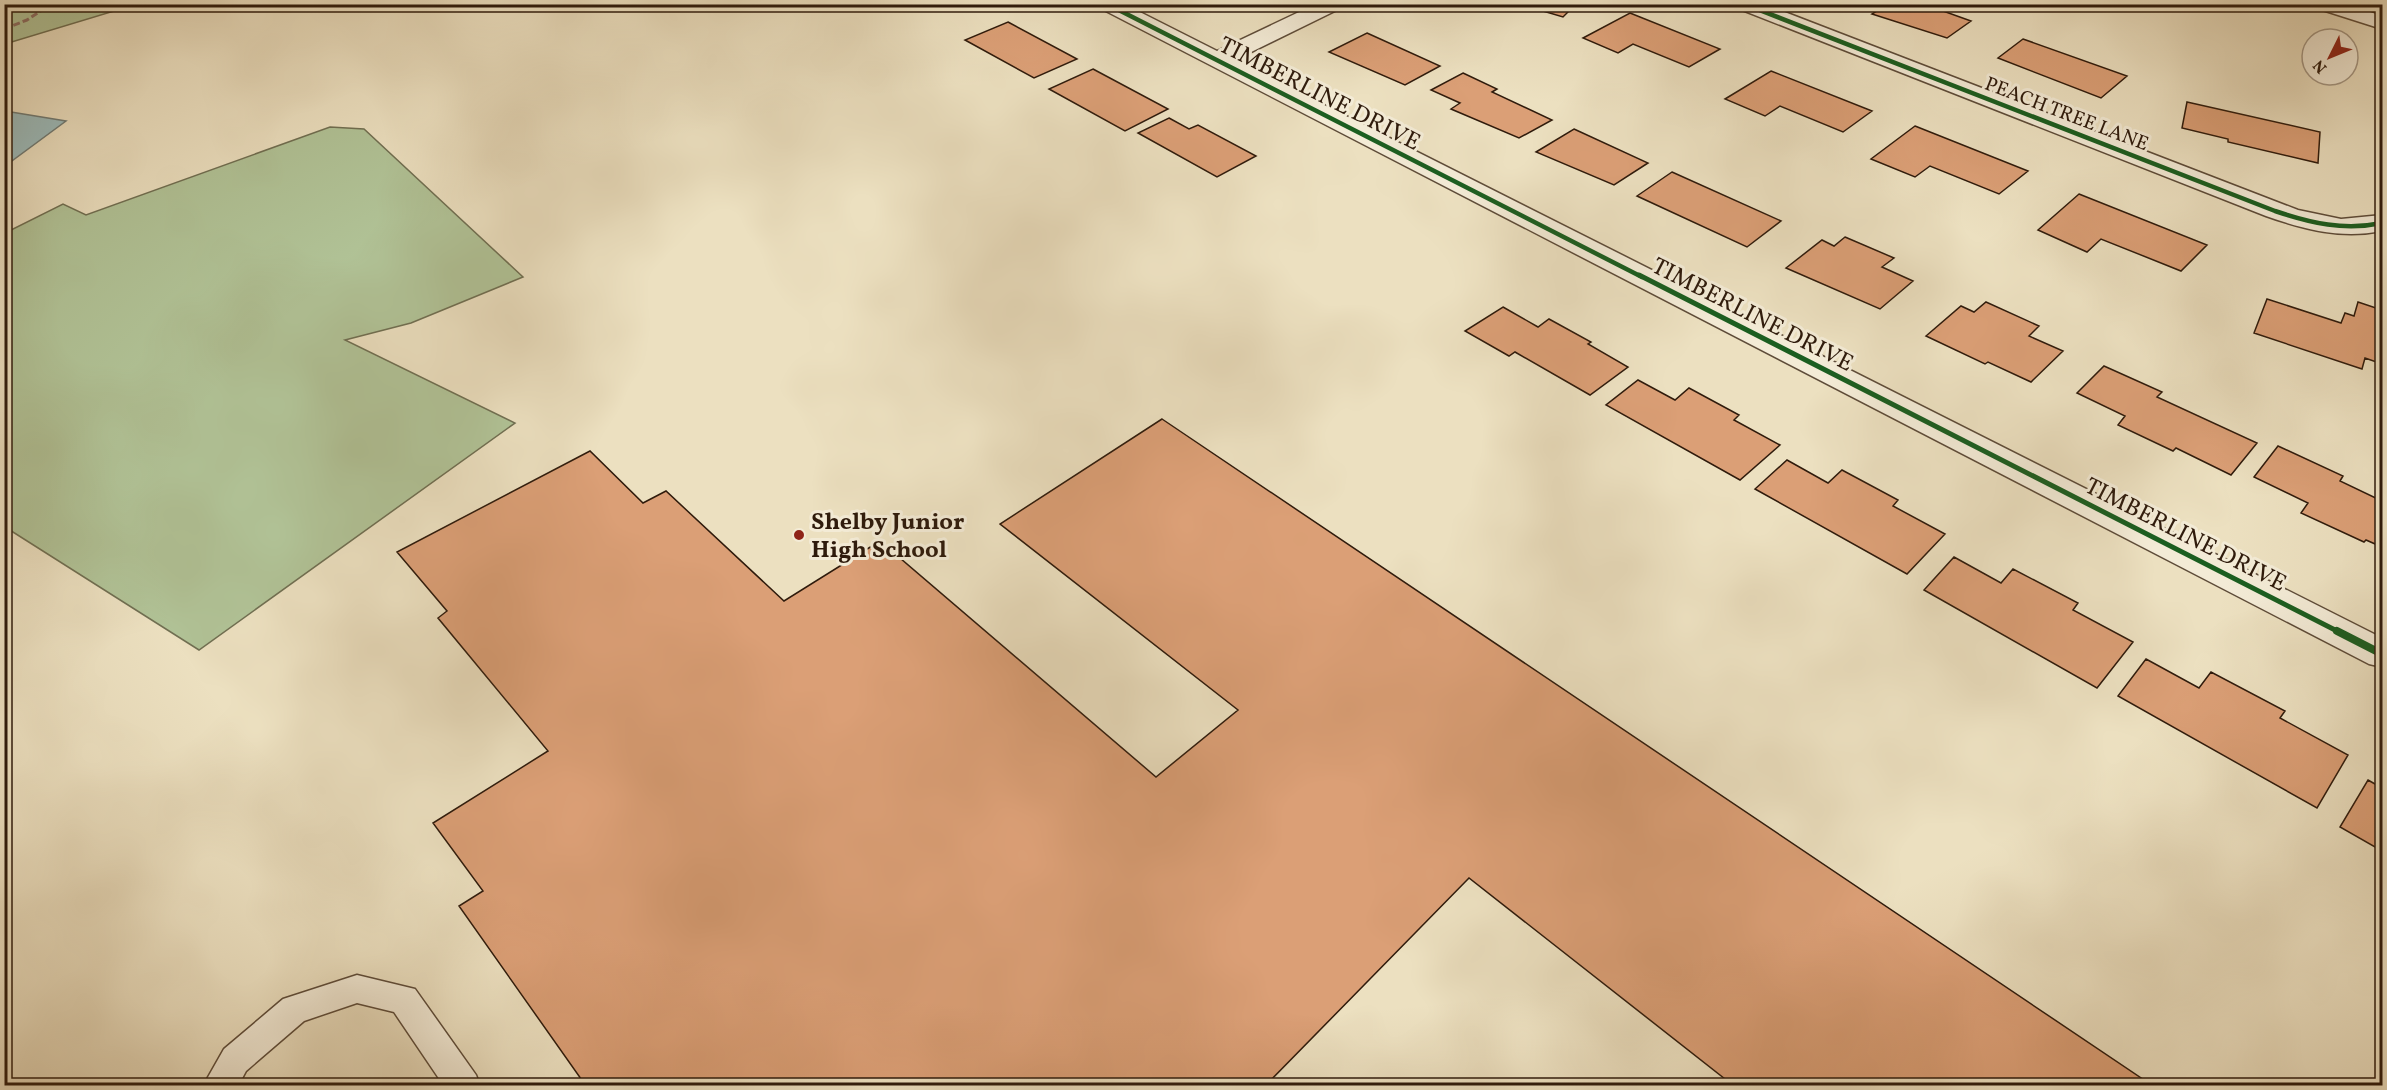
<svg xmlns="http://www.w3.org/2000/svg" width="2387" height="1090" font-family="Vollkorn,serif">
<rect width="100%" height="100%" fill="#ece0c0"/>
<filter id="stains"><feTurbulence type="fractalNoise" baseFrequency=".00333" numOctaves="4"/><feColorMatrix values="0 0 0 0 .2 0 0 0 0 .09 0 0 0 0 .02 0 0 0 .5 -.17"/></filter>
<radialGradient id="worn" r=".72"><stop offset=".6" stop-color="#630" stop-opacity="0"/><stop offset="1" stop-color="#630" stop-opacity=".3"/></radialGradient>
<!-- green -->
<path fill="#b1c397" stroke="#706f52" stroke-width="1.5" d="M5,4H134V5L5,44Z
M330,127L364,129L523,277L411,323L345,340L515,423L199,650L5,527V233L63,204L86,215Z"/>
<!-- water -->
<path fill="#9cbbbb" stroke="#707b75" stroke-width="1.5" d="M4,111H5L66,121L5,166Z"/>
<!-- building -->
<path fill="#db9f76" stroke="#2f1b0c" stroke-width="1.5" d="M1527,4H1576L1563,17L1526,6Z
M1868,4H1952L1943,11L1971,21L1947,38L1872,14L1880,9Z
M1630,13L1720,49L1689,67L1633,44L1618,53L1583,38Z
M1008,22L1077,59L1034,78L965,40Z
M1367,33L1440,66L1405,85L1329,52Z
M2023,39L2127,76L2101,98L1998,58Z
M1093,69L1168,109L1125,131L1049,89Z
M1771,71L1872,111L1843,132L1780,106L1765,116L1725,99Z
M1463,73L1497,89L1492,92L1552,120L1519,138L1451,109L1460,103L1431,90Z
M2187,102L2320,132L2318,163L2228,142V139L2182,128Z
M1169,118L1189,129L1198,125L1256,156L1217,177L1138,133Z
M1915,126L2028,171L1999,194L1930,166L1915,177L1871,159Z
M1574,129L1648,163L1614,185L1536,152Z
M1672,172L1781,221L1747,247L1637,196Z
M2079,194L2207,245L2181,271L2101,239L2087,252L2038,230Z
M1845,237L1894,258L1882,267L1913,281L1880,309L1786,268L1822,240L1834,246Z
M2267,299L2341,323L2345,313L2354,316L2358,302L2382,310V364L2365,358L2362,369L2254,333Z
M1986,302L2039,326L2029,336L2063,351L2031,382L1988,362L1985,364L1926,336L1961,306L1974,312Z
M1503,307L1538,327L1549,319L1591,342L1588,344L1628,367L1590,395L1515,352L1509,356L1465,331Z
M2104,366L2162,392L2157,397L2257,443L2231,475L2176,448L2173,451L2118,425L2125,416L2077,393Z
M1638,380L1675,400L1689,388L1739,415L1734,420L1780,445L1740,480L1606,405Z
M1162,419L2153,1086H1734L1469,878L1265,1086H586L459,906L483,891L433,823L548,751L438,618L447,611L397,552L590,451L643,503L666,491L784,601L880,541L1156,777L1238,710L1000,524Z
M2278,446L2343,476L2340,481L2382,501V547L2366,540L2364,542L2301,513L2308,503L2254,477Z
M1787,460L1828,483L1842,470L1898,500L1893,506L1945,534L1907,574L1755,489Z
M1954,557L2001,583L2013,569L2078,603L2073,610L2133,642L2097,688L1924,590Z
M2146,659L2199,688L2211,672L2285,711L2280,718L2348,755L2317,808L2118,696Z
M2368,780L2382,788V851L2340,827Z"/>
<g fill="none" stroke-linecap="round" stroke-linejoin="round">
<defs>
<path id="service" d="M357,975L415,989L476,1075L480,1086H444L394,1012L357,1003L304,1021L246,1071L238,1086H203L224,1049L283,999Z"/>
<path id="minor" d="M1097,4H1124L1217,51L1316,4H1344L1341,8L1235,60L2382,638V667L2369,664L1100,8Z
M1734,4H1764L2298,210L2341,219L2382,215V231C2342,239 2305,230 2266,216L1737,8Z
M2313,4H2346L2382,16V29L2316,8Z"/>
</defs>
<!-- service casing -->
<use href="#service" stroke="#5e4c39" stroke-width="3"/>
<!-- minor casing -->
<use href="#minor" stroke="#5e4c39" stroke-width="3"/>
<!-- service -->
<use href="#service" fill="#f3ebd6" fill-rule="evenodd"/>
<!-- minor -->
<use href="#minor" fill="#f3ebd6" fill-rule="evenodd"/>
<!-- quiet -->
<path stroke="#8d6e63" stroke-width="3" stroke-dasharray="7 3" stroke-linecap="butt" d="M4,29L27,20L51,4"/>
<defs>
<path id="cycleway-far2" d="M1107,4L1642,277
M1744,4L2275,211C2311,223 2344,231 2382,223"/>
<path id="cycleway-far1" d="M1639,275L2339,632"/>
<path id="cycleway" d="M2337,631L2382,654"/>
</defs>
<!-- cycleway-far2 casing -->
<use href="#cycleway-far2" stroke="#f3ebd6" stroke-width="8"/>
<!-- cycleway-far1 casing -->
<use href="#cycleway-far1" stroke="#f3ebd6" stroke-width="9"/>
<!-- cycleway casing -->
<use href="#cycleway" stroke="#f3ebd6" stroke-width="11"/>
<!-- cycleway-far2 -->
<use href="#cycleway-far2" stroke="#1b5e20" stroke-width="4.5"/>
<!-- cycleway-far1 -->
<use href="#cycleway-far1" stroke="#1b5e20" stroke-width="5"/>
<!-- cycleway -->
<use href="#cycleway" stroke="#1b5e20" stroke-width="8"/>
</g>
<!-- markers -->
<circle fill="#8f2418" stroke="#f3ebd6" stroke-width="2" cx="799" cy="535" r="6"/>
<g text-anchor="middle" stroke-width="6" stroke-linejoin="round" paint-order="stroke">
<!-- far-street labels -->
<g font-size="20" fill="#2f1b0c" stroke="#f3ebd6">
<text transform="translate(2067 113) rotate(21)" y="7">PEACH TREE LANE</text>
</g>
<!-- street labels -->
<g font-size="24" fill="#2f1b0c" stroke="#f3ebd6">
<text transform="translate(1320 93) rotate(27)" y="8">TIMBERLINE DRIVE</text>
<text transform="translate(1753 314) rotate(27)" y="8">TIMBERLINE DRIVE</text>
<text transform="translate(2186 534) rotate(27)" y="8">TIMBERLINE DRIVE</text>
</g>
<!-- poi labels -->
<g font-size="24" font-weight="bold" fill="#2f1b0c" stroke="#f3ebd6" text-anchor="start">
<text x="811" y="529">Shelby Junior<tspan x="811" dy="28">High School</tspan></text>
</g>
</g>
<!-- margin -->
<rect width="2387" height="1090" fill="none" stroke="#ece0c0" stroke-width="24"/>
<rect x="6" y="6" width="2375" height="1078" fill="none" stroke="#2f1b0c" stroke-width="3"/>
<rect x="12" y="12" width="2363" height="1066" fill="none" stroke="#2f1b0c" stroke-width="1.5"/>
<!-- north arrow -->
<g transform="translate(2330 57) rotate(227)"><circle r="28" fill="#f3ebd6" stroke="#a59885" stroke-width="1.5"/>
<path d="M0-4.5L10 22L0 15L-10 22Z" fill="#8f2418"/>
<text y="-9" font-size="16" font-weight="bold" text-anchor="middle" fill="#2f1b0c">N</text>
</g>
<rect width="100%" height="100%" filter="url(#stains)"/>
<rect width="100%" height="100%" fill="url(#worn)"/>
</svg>
